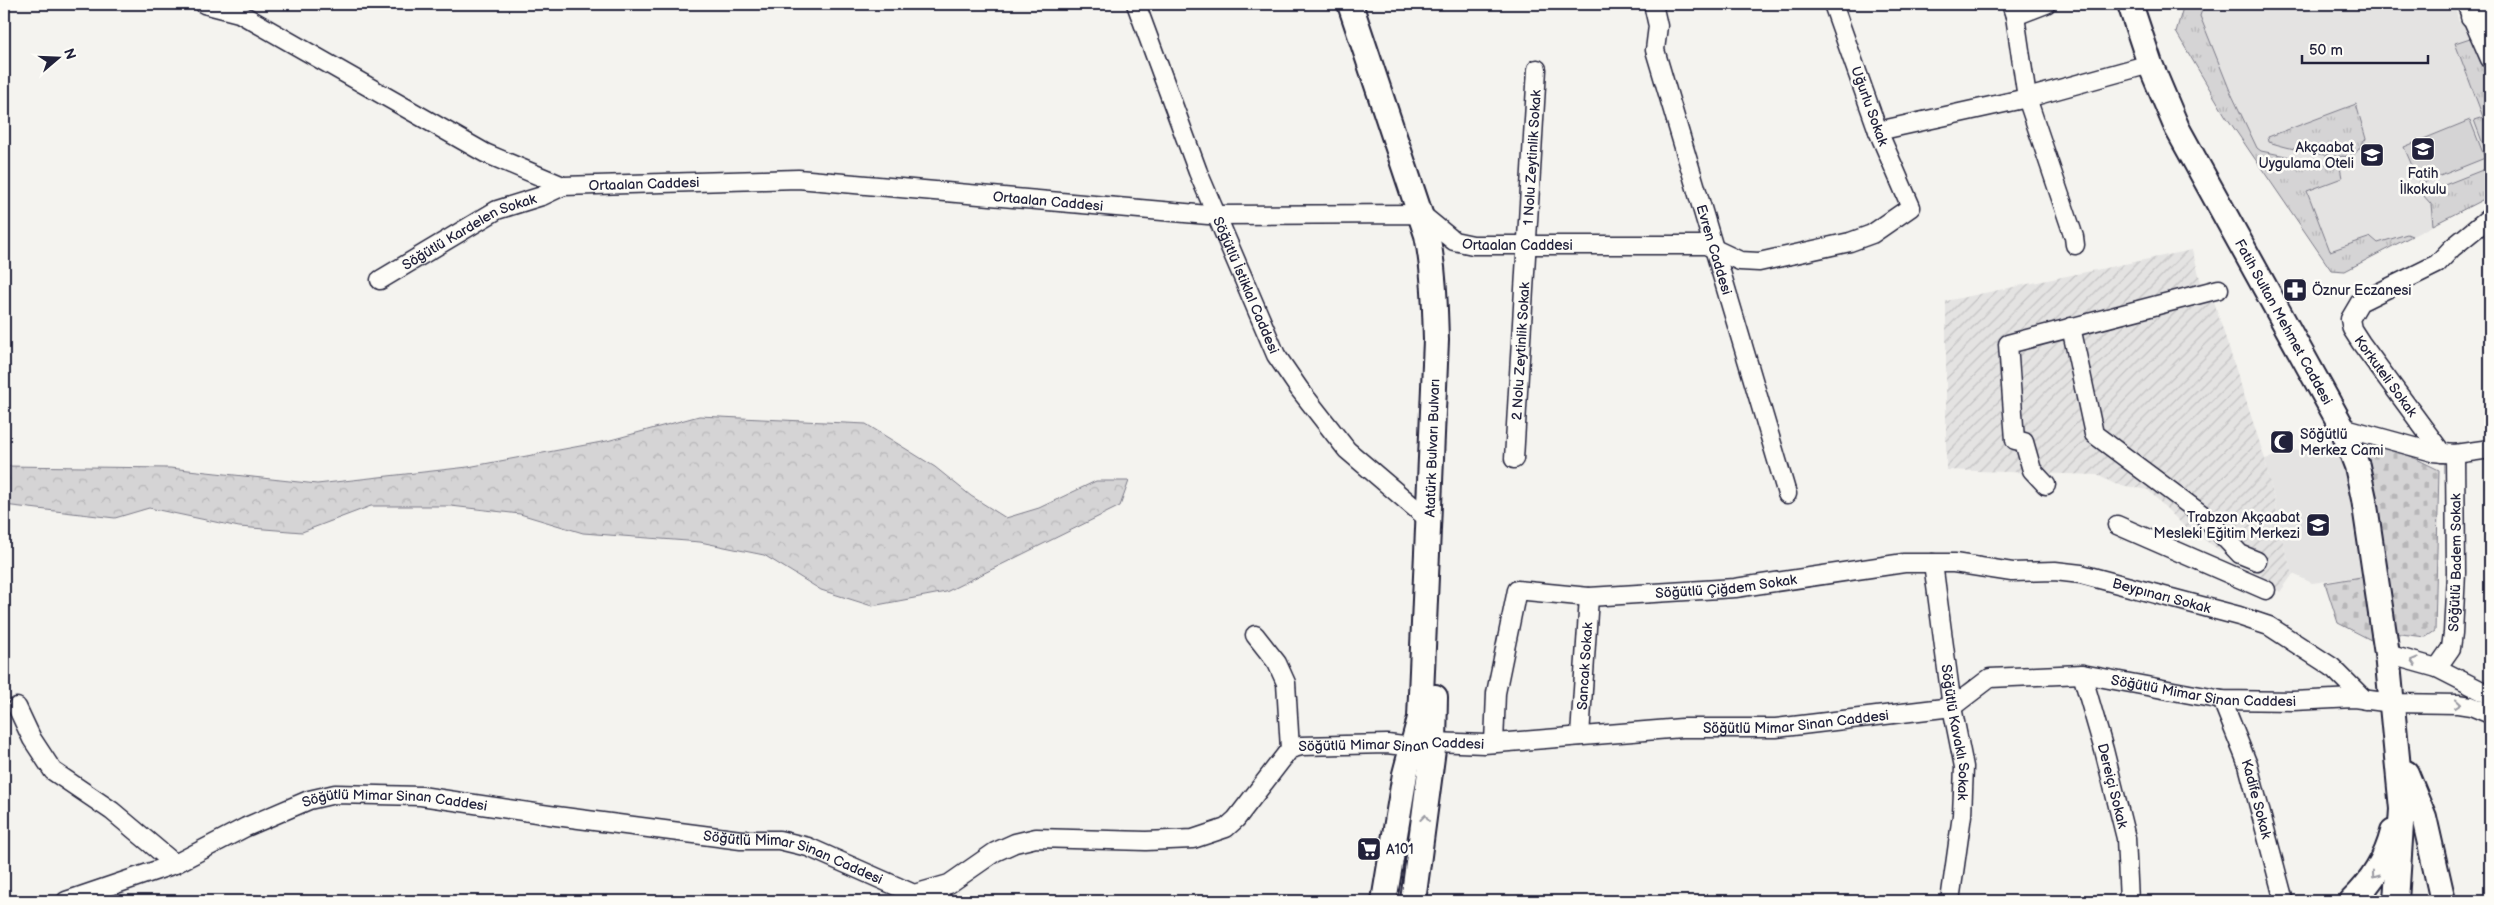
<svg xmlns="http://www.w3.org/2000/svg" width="2494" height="905" font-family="'Balsamiq Sans',sans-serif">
<defs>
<pattern id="industrial-furrows" width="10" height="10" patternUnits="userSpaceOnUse" patternTransform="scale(1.25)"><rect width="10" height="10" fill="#e4e3e2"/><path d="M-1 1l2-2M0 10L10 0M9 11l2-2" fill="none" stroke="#c3c2c3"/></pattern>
<pattern id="grass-tufts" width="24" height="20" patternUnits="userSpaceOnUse" patternTransform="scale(1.25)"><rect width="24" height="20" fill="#d5d4d5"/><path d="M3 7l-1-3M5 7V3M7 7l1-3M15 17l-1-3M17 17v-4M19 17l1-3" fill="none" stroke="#b7b6b8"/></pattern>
<pattern id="forest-crowns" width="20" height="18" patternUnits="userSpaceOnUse" patternTransform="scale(1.25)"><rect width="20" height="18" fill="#d5d4d5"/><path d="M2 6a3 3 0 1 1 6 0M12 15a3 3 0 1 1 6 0" fill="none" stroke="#b7b6b8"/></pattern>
<pattern id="cemetery-stones" width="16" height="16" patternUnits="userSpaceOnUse" patternTransform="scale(1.25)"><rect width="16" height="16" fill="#d5d4d5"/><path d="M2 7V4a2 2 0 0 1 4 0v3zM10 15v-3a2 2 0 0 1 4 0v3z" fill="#b7b6b8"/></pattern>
</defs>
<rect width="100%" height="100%" fill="#f4f3ef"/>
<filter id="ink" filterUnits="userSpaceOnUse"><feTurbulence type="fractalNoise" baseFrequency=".02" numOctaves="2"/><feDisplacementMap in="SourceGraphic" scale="10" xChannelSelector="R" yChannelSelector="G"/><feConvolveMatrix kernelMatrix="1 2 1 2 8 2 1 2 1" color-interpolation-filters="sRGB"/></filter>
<g filter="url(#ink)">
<!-- built -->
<path fill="#e4e3e2" d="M2184,4H2454L2459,22L2470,28L2490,79V196L2345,271L2331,270L2225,115L2176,32Z
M2338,439L2367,576L2312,583L2293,574L2285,551L2265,459Z"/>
<!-- industrial -->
<path fill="url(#industrial-furrows)" d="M2192,250L2206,299L2212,296L2265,459L2285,551L2293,574L2280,592L2251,567L2224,553L2185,527L2148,490L2115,484L2097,475L1946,470V301Z"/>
<!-- grass -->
<path fill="url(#grass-tufts)" stroke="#7c7b88" d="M2184,4H2204L2200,16L2230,91L2257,148L2261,151L2340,167L2342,178L2307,191L2330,251L2371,237L2378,243L2407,234L2412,236L2345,271L2331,270L2225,115L2176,32Z
M2473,37L2490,79L2489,160L2474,120L2483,117L2455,43Z
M2356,104L2366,139C2362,143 2358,152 2353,155C2342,161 2282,147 2269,142L2268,137Z
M2490,167V196L2433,225L2431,204L2422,194Z"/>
<!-- forest -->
<path fill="url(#forest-crowns)" stroke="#7c7b88" d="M699,416L866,424L935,467L971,496L1006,518L1039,508L1096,481H1129L1120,506L946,592L872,606L821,590L764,555L700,542L583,533L520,514L451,506H371L302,532L239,527L149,508L115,518L4,505V466L170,468L317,484L468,467L607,441Z"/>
<!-- cemetery -->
<path fill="url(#cemetery-stones)" stroke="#7c7b88" d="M2382,442L2439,470L2435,631L2426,637L2392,633L2361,449Z
M2367,576L2371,640L2338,623L2325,583Z"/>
<!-- garden -->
<path fill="#d5d4d5" stroke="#7c7b88" d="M2470,120L2485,158L2420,184L2404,147Z"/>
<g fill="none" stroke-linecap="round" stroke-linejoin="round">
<defs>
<g id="street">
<path id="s1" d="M204,4L239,13L485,153L563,186L798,179L1208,215L1421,214L1454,241L1473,245H1706L1740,261L1759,262L1850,242L1872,234L1911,207L1878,131L1833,4"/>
<path id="s2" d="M1136,4L1198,172L1276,355L1300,390L1347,450L1429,520"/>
<path id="s3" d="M1653,4L1658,26L1655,50L1787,494"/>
<path d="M2011,4L2015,16L2027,98L2074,237L2075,245"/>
<path d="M2466,4L2490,59"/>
<path d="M2015,16L2046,4"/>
<path d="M2470,17L2490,15"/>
<path d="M1878,131L2027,98L2150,64"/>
<path id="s4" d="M380,280L497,210L542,196L563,186"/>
<path d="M2071,327L2094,434L2204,516L2240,554L2257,561"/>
<path d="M2342,427L2433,452L2455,454L2490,449"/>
<path d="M2442,453L2361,343L2352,329L2350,319L2360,302L2437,264L2452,248L2490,217"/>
<path id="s5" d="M1514,459L1537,69"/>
<path d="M2046,485L2032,470L2024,442L2015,440L2008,344L2219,289"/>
<path d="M2117,525L2266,590"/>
<path id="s6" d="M1933,563L1952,707L1964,767L1962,815L1950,901"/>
<path d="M1255,635L1277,663L1286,683L1290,749"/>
<path d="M2387,654L2437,668L2490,695"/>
<path id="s7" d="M2437,668L2451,648L2453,633L2456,573L2455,454"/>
<path id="s8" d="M2082,674L2104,750L2126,838L2129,901"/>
<path id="s9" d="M2222,700L2248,765L2284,901"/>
<path d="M17,707L32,739L53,771L112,811L175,864"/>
<path id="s10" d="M1580,736L1589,597"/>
<path id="s11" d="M1494,743L1496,693L1517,590L1589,597L1735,588L1904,563H1954L2012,572L2055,571L2081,574L2239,616L2269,626L2332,667L2365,700"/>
<path d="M914,894L943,901"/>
<path id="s12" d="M66,901L175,864L246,827L309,800L335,794L421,796L556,816L741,840H779L808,847L914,894L949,884L995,852L1015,843L1036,838L1146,841L1193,839L1226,828L1236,819L1290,749L1301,746L1387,744L1412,747L1434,742L1484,744L1682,728H1776L1952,707L1990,678L2082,674L2222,700L2293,701L2354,698L2392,703L2458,704L2471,706L2490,714"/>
</g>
<g id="secondary">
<path d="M1350,4L1427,235C1434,269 1435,304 1436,340L1420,718L1405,774L1384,901"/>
<path id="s13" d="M2130,4L2150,64L2177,128L2342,427L2357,466L2364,499L2387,654L2402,809L2396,901"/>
<path d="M2406,773L2424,817L2443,901"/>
<path d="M1413,901L1434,742L1435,697"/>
<path d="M2352,901C2373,881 2386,860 2393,832"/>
</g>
</defs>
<!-- street casing -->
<use href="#street" stroke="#22223b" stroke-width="21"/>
<!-- secondary casing -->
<use href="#secondary" stroke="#22223b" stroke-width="28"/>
<!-- street -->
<use href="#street" stroke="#fdfcf7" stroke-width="18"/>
<!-- secondary -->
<use href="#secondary" stroke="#fdfcf7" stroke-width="24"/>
</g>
<!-- one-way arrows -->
<defs><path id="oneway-chevron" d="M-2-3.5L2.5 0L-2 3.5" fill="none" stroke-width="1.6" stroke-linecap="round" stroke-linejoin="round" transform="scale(1.25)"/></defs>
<g stroke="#9a9aa2">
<use href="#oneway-chevron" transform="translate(2414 661) rotate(-164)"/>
<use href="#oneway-chevron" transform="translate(2458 704) rotate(5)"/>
<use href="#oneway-chevron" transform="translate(1425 818) rotate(-83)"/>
<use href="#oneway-chevron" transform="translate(2375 875) rotate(126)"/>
</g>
</g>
<!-- icons -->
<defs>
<symbol id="school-square" viewBox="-11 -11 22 22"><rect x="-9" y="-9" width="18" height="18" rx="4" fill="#22223b" stroke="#fdfcf7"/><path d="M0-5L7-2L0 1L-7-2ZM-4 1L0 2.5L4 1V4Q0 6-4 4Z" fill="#fff"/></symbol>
<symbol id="pharmacy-square" viewBox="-11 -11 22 22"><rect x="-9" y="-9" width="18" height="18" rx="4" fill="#22223b" stroke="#fdfcf7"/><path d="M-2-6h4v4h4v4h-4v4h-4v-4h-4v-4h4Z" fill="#fff"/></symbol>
<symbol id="mosque-square" viewBox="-11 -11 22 22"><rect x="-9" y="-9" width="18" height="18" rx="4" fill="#22223b" stroke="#fdfcf7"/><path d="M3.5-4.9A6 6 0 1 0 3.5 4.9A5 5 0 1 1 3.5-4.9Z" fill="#fff"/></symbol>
<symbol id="supermarket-square" viewBox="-11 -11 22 22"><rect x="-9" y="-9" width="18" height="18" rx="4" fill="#22223b" stroke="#fdfcf7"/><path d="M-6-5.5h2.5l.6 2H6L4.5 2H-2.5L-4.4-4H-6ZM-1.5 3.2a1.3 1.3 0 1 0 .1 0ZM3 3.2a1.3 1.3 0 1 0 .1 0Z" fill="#fff"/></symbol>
</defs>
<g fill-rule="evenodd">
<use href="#school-square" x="2409" y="135" width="28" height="28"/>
<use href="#school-square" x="2358" y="141" width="28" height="28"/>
<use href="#pharmacy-square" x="2281" y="276" width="28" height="28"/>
<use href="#mosque-square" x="2268" y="428" width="28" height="28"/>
<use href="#school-square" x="2304" y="511" width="28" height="28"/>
<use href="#supermarket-square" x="1355" y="835" width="28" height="28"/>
</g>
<g text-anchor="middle" stroke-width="5" stroke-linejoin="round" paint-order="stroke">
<!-- street labels -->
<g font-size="14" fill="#22223b" stroke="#fdfcf7">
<text transform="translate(1870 106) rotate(70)" y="5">Uğurlu Sokak</text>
<text dy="5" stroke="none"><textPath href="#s5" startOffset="302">1 Nolu Zeytinlik Sokak</textPath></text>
<text dy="5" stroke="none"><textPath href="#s1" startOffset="485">Ortaalan Caddesi</textPath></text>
<text dy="5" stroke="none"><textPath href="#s1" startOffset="890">Ortaalan Caddesi</textPath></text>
<text dy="5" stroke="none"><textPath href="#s4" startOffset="102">Söğütlü Kardelen Sokak</textPath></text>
<text dy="5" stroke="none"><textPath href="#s1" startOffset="1370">Ortaalan Caddesi</textPath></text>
<text dy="5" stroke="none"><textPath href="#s3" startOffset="255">Evren Caddesi</textPath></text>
<text dy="5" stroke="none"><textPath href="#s2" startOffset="302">Söğütlü İstiklal Caddesi</textPath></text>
<text dy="5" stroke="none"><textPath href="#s13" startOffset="354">Fatih Sultan Mehmet Caddesi</textPath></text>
<text dy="5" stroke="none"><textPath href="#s5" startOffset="108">2 Nolu Zeytinlik Sokak</textPath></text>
<text transform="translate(2386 376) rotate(54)" y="5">Korkuteli Sokak</text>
<text transform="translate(1432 448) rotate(-88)" y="5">Atatürk Bulvarı Bulvarı</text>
<text dy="5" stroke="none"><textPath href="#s7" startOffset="110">Söğütlü Badem Sokak</textPath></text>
<text dy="5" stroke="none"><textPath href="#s11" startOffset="365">Söğütlü Çiğdem Sokak</textPath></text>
<text dy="5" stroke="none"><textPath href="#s11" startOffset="806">Beypınarı Sokak</textPath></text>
<text dy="5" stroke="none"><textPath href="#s10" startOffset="70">Sancak Sokak</textPath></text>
<text dy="5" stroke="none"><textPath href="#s12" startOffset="2241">Söğütlü Mimar Sinan Caddesi</textPath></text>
<text dy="5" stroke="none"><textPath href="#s12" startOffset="1821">Söğütlü Mimar Sinan Caddesi</textPath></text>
<text dy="5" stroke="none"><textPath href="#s6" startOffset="171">Söğütlü Kavaklı Sokak</textPath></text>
<text dy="5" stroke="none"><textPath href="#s12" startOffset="1415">Söğütlü Mimar Sinan Caddesi</textPath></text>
<text dy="5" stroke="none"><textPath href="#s8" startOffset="116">Dereiçi Sokak</textPath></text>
<text dy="5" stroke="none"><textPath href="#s9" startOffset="105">Kadife Sokak</textPath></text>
<text dy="5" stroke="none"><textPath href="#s12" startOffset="350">Söğütlü Mimar Sinan Caddesi</textPath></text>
<text dy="5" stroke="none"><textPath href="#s12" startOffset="755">Söğütlü Mimar Sinan Caddesi</textPath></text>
</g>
<!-- poi labels -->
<g font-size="14" fill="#22223b" stroke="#fdfcf7" text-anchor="start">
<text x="2354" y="152" text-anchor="end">Akçaabat<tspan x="2354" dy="16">Uygulama Oteli</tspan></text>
<text x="2423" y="178" text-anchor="middle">Fatih<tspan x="2423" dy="16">İlkokulu</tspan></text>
<text x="2312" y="295">Öznur Eczanesi</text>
<text x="2300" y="439">Söğütlü<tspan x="2300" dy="16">Merkez Cami</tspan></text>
<text x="2300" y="522" text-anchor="end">Trabzon Akçaabat<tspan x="2300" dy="16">Mesleki Eğitim Merkezi</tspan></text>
<text x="1386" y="854">A101</text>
</g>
</g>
<!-- margin -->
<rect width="2494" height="905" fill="none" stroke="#fdfcf7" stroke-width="20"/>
<rect x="10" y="10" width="2474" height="885" fill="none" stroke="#22223b" stroke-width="2" filter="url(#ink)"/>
<!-- north arrow -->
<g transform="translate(58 58) rotate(71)" stroke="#fdfcf7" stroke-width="4" paint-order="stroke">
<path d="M0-4L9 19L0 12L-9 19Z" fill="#22223b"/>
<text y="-8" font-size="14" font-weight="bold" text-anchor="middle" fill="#22223b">N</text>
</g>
<!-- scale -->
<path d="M2302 55v8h126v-8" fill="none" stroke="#22223b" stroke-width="2.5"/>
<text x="2309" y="55" font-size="15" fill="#22223b" stroke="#fdfcf7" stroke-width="4" paint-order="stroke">50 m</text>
</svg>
